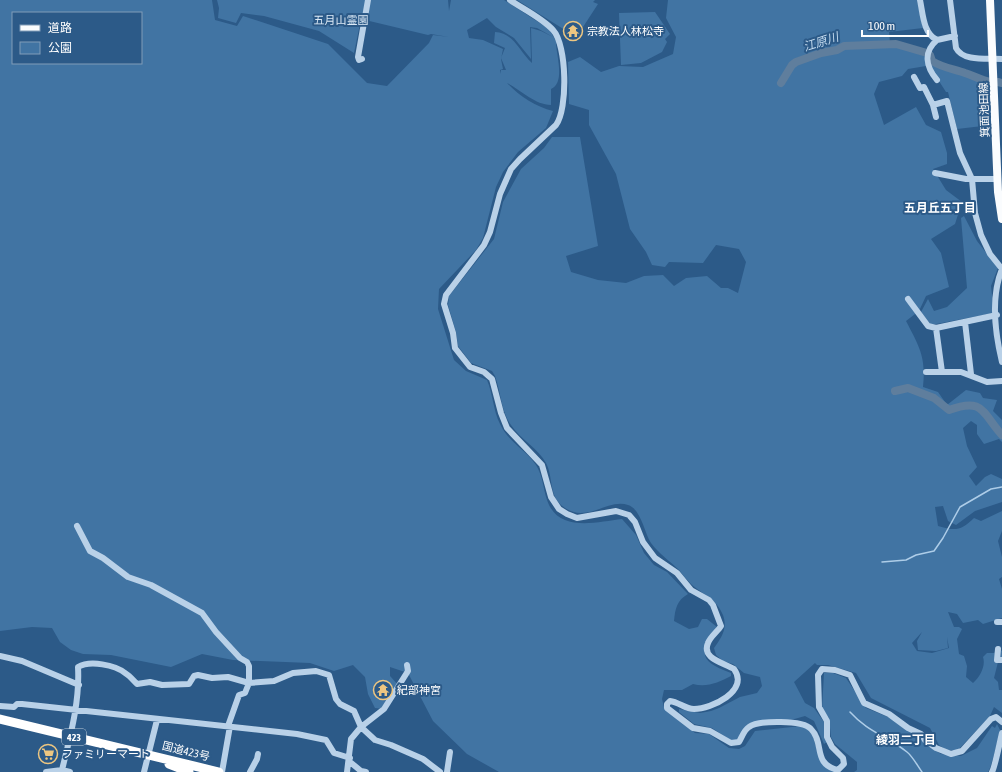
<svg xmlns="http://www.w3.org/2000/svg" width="1002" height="772" font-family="'Asap Condensed','Noto Sans JP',sans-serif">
<rect width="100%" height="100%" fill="#2c5a88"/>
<!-- green -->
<path fill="#4174a3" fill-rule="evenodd" d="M0,0H212L215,20L237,26L243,16L328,44L367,83L387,86L429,43L433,35L449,37L431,34L428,35L361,19L354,53L319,31L264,16L241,13L236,23L218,18L219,8L217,0H448L449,11L451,0H504L549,29L557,43L556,44C557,57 565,83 551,89V105C535,105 521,90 507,83C519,96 536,107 553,111L546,128L518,152L503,172L496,187L483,238L476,250L439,289L438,309L454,360L466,371L487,380C493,394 493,410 500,424C508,442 526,450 536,465C543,476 543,488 547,500C558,533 596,522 622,519L636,535L644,553L654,565L667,572L688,594C677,600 675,609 674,621L689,629L698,627L702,619H707L717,627C698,655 700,661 731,673V676C719,682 707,688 693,684L682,690H664L662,699L664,707L695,733L709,734L729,748L739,749L745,746L755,731L801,726L808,728C820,743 812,760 834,772H499L467,754L433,721L408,673L390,667V676L400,687L384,709L375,708L368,694L365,677L353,665L334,671L310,663L233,660L202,654L171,667L111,655L83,654L71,650L60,642L52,628L32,627L0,631ZM13,13H141V63H13ZM487,18L496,27L514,38L531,59L530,27L537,28L553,37L541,31L531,28L532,63C519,51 514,33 495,32L494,43L505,48L501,58L506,70H501L500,74V70L503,69L501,59L503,49L483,40L469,38L467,30Z
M517,0H595L593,2L598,4L583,27L577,23L565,30Z
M668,0H917L923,28L889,32L890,43L929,54L926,66L908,69L902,76L879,82L874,94L884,125L916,107L926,125L941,132L947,153V164L933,169L946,190L962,202L955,224L931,239L941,253L949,287L926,296L919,311L906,321C920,348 926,357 923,387L938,392L947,405L966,390L980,393L983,398L997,400L993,411L1002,420V442L999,439L984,444L977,434V425L971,421L963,428L967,446L977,467L969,476L976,486L985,477L991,474L1002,479V502L975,511L956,525L948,521L943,506L935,507L938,526C955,531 961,531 974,518L981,521L1002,511V531L998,541L1002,557V577L999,579L1002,589V618L983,624L978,620L963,623L957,614L948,612L954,627H959L962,629L957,639L959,654L964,656L967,666L966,677L973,683C980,677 986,666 983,657L987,653H994L999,649L1002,651V663L998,662L994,678L998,682L999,690H1002V713L994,707L990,716L958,750H946L939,745L930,728L871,698L856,673L828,665H817L815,663L794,682L805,703L814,708L824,722L825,739L827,742L824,744L814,721L805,716L791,720L755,722L738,740L732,741L712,728L694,724L679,712V709L700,713L711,711L719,708L740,697L757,693L762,686L760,677L744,673L733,664L723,661L716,655L714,648C721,638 728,629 723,615C716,598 703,595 691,584C687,580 683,575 679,570C670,561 659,554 651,543C644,532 641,509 628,505C607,498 585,526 561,505C549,494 553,476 546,463C539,449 520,439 511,425C501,412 501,392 495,376L492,371L471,363L458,346L456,332L448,305L449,296L494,239L503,202L521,169L544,148L552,137H580L598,246L566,256L571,272L598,280L626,283L644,276L663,275L674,286L686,278L707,276L721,288H728L738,293L746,262L739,249L716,245L703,263L669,262L665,267L652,265L646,252L630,229L616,174L589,125V110L569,104L568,62L580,57L601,72L619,66L643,67L673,54L676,37L666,18ZM922,632L917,641L918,650L936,651L948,648L947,637L949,648L932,653L917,651L912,643Z
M655,12L670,34L665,39L667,42L662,52L641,63L621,65L619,13Z
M930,61C940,69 951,69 963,73C972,76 979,81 989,83L991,125L957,129L948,92H946L930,67Z
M964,216L977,241L998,268L991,286L994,313L931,325L921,312L928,299L934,311L947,307L967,288L961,218Z
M824,673H833L846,678L866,708L888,717L917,735L926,745L941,754L961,756L977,748L992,726L995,728L997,724L1000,730C999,736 991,769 988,772H854L857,770V762L835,744L831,737L829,718L822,709Z"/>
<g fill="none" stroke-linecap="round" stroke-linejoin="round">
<!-- stream -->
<path stroke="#aecde8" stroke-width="1.5" d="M882,562L906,560L916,555L934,551L943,538L960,507L991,489L1002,487
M850,712C868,732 887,736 907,752C913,757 917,765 922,772"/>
<!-- river -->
<path stroke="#5f7e9d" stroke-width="8" d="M998,82L1002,83
M781,83L792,65L796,62L821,53L837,50L844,46L896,44L927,53L930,55L932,61C943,68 954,69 965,73C974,76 981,80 990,82
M895,391L908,388L934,398L949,410C984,397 982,413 1002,435"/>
<!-- minor -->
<path stroke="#b9d1e8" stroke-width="6" d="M510,0C523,9 542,18 553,30C567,45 568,109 556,125L520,159L511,169L500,194L490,232L484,245L446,295L444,304L453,333L455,348L470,367L484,372L492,379L501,413L507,428L542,465L551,497L559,509L567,514L577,518L616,511L629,515L635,522L643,542L655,558L677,573L691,590L709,600L713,605L721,626C718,631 710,637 708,643C701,659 725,663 734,669C750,691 711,709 694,709C685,709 679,702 670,701L667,704V708L693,728L710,731L731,743L739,742C742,737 744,730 749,727C759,720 803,720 811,729C825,743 812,764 838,770L844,764L843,758L832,747L827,737V721L819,707L818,675L822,669L835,670L850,675L864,703L889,714L908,728L921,734L925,740L936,748L951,754L962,751L991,719L996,717L1002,722
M920,0C923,14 923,33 937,40
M950,0L956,48C963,62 988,58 1002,59
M362,59L359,60L358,57L368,0
M914,77L920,88L924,87L933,105L947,101L960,153L972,179L975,213L981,235L990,254L1002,269
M937,80C926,67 923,52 937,40L955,36
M933,105L936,117
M935,173L966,179H998
M1002,269C991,296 995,333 1002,362
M908,299L928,326L936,328
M965,322L971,374
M926,372H961L987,382L1002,381
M942,372L936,328L997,315
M77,526L90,551L103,558L128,577L151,585L202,613L216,632L240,658L247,662L249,666V683L245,693L239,695L228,726
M997,622H1002
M998,649L997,660H1002
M0,656L22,661L79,685
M407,665L408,671L384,709L361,727L375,740L391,745L423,759L440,772
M0,706L14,707L17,704H22L297,734L326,740L334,753L350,758
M350,762L361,771L366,772
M62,770C70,737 80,702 78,667C90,660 115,665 125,673C130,676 133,680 137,684L150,682L162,685L189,684L194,676L198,675L212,678L228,677L249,683L274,681L293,673L316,671L329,675L336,699L340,704L354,711L361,727L351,739L347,772
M46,772L62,770L70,772
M144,772L157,720
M222,772L230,726
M250,772L257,759L258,754
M447,772L450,752
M992,772C995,767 1000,741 1002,733"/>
<!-- major -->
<path stroke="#fafcfe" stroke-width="8" d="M990,0L998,192L1002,219"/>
<!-- highway -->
<path stroke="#fff" stroke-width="9" d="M0,719L219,772
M169,764L189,772"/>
</g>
<!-- icons -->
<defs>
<symbol id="temple-ring" viewBox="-11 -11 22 22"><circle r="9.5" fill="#2c5a88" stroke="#edc681" stroke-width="1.5"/><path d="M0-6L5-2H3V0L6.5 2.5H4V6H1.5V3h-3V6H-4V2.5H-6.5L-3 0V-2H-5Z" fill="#edc681"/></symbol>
<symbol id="supermarket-ring" viewBox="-11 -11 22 22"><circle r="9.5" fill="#2c5a88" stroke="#edc681" stroke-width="1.5"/><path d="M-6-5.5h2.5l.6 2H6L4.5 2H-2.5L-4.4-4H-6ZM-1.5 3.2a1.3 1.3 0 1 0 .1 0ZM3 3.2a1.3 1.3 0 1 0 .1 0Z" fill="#edc681"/></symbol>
</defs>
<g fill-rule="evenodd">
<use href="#temple-ring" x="562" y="20" width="22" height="22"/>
<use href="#temple-ring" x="372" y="679" width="22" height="22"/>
<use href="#supermarket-ring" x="37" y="743" width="22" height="22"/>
</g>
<g text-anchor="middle" stroke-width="4" stroke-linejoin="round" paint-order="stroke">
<!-- shield labels -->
<rect fill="#2c5a88" stroke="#c0cedb" stroke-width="1" x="62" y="729" width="24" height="16" rx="3"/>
<g font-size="10" font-weight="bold" fill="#fff">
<text x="74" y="741">423</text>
</g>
<!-- park labels -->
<g font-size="11" fill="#dceaf6" stroke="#2c5a88">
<text x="341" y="24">五月山霊園</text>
</g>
<!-- poi labels -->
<g font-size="11" fill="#fff" stroke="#2c5a88" text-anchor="start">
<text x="587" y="35">宗教法人林松寺</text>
<text x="397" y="694">紀部神宮</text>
<text x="62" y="758">ファミリーマート</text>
</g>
<!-- street labels -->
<g font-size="11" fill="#fff" stroke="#2c5a88">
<text transform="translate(984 110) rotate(-92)" y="4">箕面池田線</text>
<text transform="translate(186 751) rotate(14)" y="4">国道423号</text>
</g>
<!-- water labels -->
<g font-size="12" font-style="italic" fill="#c4dbef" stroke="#2c5a88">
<text transform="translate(821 42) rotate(-18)" y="4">江原川</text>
</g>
<!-- neighbourhood labels -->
<g font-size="12" font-weight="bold" fill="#fff" stroke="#2c5a88">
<text x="940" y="212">五月丘五丁目</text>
<text x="906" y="744">綾羽二丁目</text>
</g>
</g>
<!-- legend -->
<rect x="12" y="12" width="130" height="52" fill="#2c5a88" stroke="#809cb8"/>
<rect x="20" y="25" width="20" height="6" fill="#fafcfe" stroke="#809cb8"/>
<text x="48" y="32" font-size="12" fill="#ffffff">道路</text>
<rect x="20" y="42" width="20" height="12" fill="#4174a3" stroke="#809cb8"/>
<text x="48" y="52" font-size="12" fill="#ffffff">公園</text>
<!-- scale -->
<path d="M862 30v6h66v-6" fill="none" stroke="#ffffff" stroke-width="2"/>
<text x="868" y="30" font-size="12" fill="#ffffff" stroke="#2c5a88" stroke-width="3" paint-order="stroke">100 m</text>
</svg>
